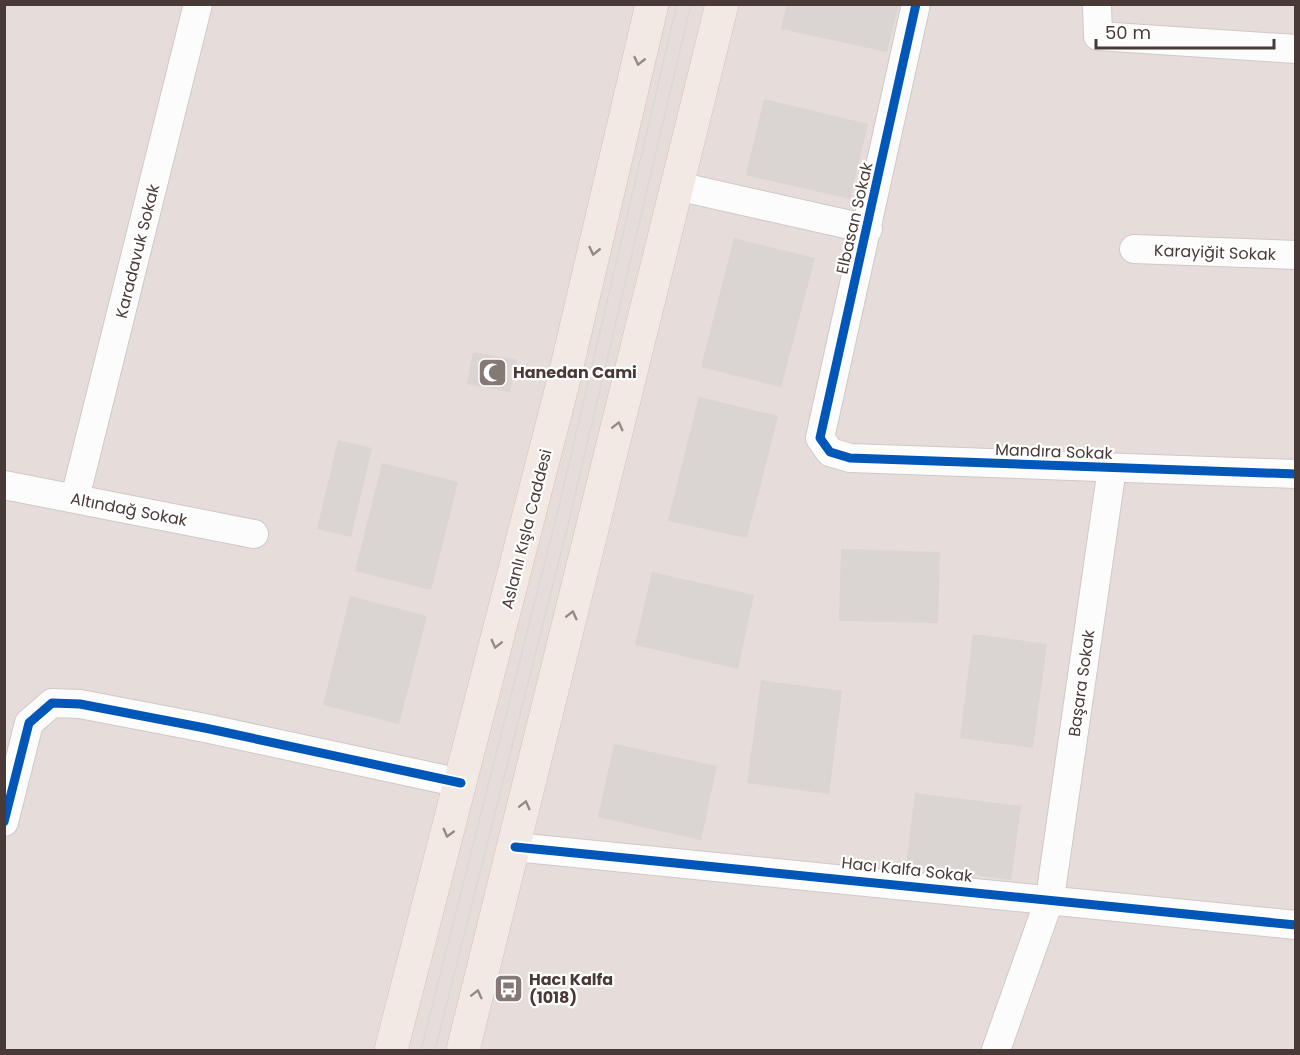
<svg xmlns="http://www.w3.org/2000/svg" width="1300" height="1055" font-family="Poppins,sans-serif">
<rect width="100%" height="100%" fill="#f2edec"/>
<!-- residential -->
<path fill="#e6dcd9" d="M5,5H1295V1050H5Z"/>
<!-- building -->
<path fill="#dad4d3" d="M787,4H899L887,52L781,29Z
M764,99L868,124L850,199L746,175Z
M734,238L815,258L781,387L701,367Z
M473,352L517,360L510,392L467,384Z
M699,397L778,416L747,538L668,521Z
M338,440L372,448L351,537L317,529Z
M382,463L458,482L431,590L355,571Z
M841,549L940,552L938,623L839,621Z
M652,572L754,595L738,669L635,645Z
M350,596L427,616L399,724L323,705Z
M973,634L1047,644L1033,748L960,738Z
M761,680L842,691L829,794L747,783Z
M614,744L717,766L701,840L598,817Z
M915,793L1021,806L1011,880L906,866Z"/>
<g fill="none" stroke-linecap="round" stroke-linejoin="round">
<defs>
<path id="minor" d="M916,4L820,438L830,452L850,458L1296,474
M1097,4L1098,36L1296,49
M677,186L868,229
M1134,249L1296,255
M4,485L254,534
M75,498L198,4
M4,822L29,723L52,703L80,704L205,728L461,783
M515,847L1296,925
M996,1050L1050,898L1112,468"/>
<path id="major" d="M391,1050L564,379L652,4
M463,1050L722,4"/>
</defs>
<!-- minor casing -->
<use href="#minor" stroke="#cfc9c8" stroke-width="30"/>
<!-- major casing -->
<use href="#major" stroke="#d5bfb9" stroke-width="34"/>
<!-- minor -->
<use href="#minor" stroke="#fdfcfc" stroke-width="28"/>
<!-- major -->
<use href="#major" stroke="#f2e8e4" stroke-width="33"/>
<!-- tram -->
<path stroke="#dad9d9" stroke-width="1.5" d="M421,1050L558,510L677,4
M435,1050L567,529L691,4"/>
<defs>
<path id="cycleway" d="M916,4L820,438L830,452L850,458L1296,474
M4,822L29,723L52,703L80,704L205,728L461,783
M515,847L1296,925"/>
</defs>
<!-- cycleway casing -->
<use href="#cycleway" stroke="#fff" stroke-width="13"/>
<!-- cycleway -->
<use href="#cycleway" stroke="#0057b8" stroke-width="9"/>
</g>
<!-- one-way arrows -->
<defs><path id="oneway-chevron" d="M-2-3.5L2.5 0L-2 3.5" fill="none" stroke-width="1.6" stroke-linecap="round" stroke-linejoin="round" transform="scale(1.5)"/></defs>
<g stroke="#968885">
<use href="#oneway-chevron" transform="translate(639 61) rotate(103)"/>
<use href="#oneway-chevron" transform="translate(594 251) rotate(103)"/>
<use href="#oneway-chevron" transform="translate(618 426) rotate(-76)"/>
<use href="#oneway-chevron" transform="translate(572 615) rotate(-76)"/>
<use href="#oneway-chevron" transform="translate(496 644) rotate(104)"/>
<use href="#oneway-chevron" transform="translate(525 805) rotate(-76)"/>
<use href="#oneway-chevron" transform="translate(448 833) rotate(105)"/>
<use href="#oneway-chevron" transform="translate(477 994) rotate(-76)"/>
</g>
<!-- icons -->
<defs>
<symbol id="mosque-square" viewBox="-11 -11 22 22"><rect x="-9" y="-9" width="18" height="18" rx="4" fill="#857976" stroke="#fff"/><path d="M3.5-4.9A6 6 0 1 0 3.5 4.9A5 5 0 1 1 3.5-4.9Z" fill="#fff"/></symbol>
<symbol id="bus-square" viewBox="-11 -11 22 22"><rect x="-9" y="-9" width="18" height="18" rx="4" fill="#857976" stroke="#fff"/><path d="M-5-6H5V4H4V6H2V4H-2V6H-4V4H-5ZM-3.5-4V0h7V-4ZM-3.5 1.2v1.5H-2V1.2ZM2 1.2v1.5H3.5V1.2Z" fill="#fff"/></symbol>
</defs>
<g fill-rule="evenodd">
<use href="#mosque-square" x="476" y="356" width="33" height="33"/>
<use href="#bus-square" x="492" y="972" width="33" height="33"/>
</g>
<g text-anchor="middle" stroke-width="4.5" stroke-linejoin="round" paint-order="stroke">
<!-- street labels -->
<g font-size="16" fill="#4a3a37" stroke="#fff">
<text transform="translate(854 218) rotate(-77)" y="6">Elbasan Sokak</text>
<text transform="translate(137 251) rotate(-76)" y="6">Karadavuk Sokak</text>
<text transform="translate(1215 252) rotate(2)" y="6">Karayiğit Sokak</text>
<text transform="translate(1054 451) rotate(2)" y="6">Mandıra Sokak</text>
<text transform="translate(129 509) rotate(11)" y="6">Altındağ Sokak</text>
<text transform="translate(526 529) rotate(-76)" y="6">Aslanlı Kışla Caddesi</text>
<text transform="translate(1081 683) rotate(-82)" y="6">Başara Sokak</text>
<text transform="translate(907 869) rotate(6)" y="6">Hacı Kalfa Sokak</text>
</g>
<!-- poi labels -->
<g font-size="16" font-weight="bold" fill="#4a3a37" stroke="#fff" text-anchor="start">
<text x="513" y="378">Hanedan Cami</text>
<text x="529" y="985">Hacı Kalfa<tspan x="529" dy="18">(1018)</tspan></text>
</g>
</g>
<!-- border -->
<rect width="1300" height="1055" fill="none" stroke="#4a3a37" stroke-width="12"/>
<!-- scale -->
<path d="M1096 39v9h178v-9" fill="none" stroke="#4a3a37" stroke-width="3"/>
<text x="1105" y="39" font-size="18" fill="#4a3a37" stroke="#ffffff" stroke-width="4.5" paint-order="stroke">50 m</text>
</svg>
